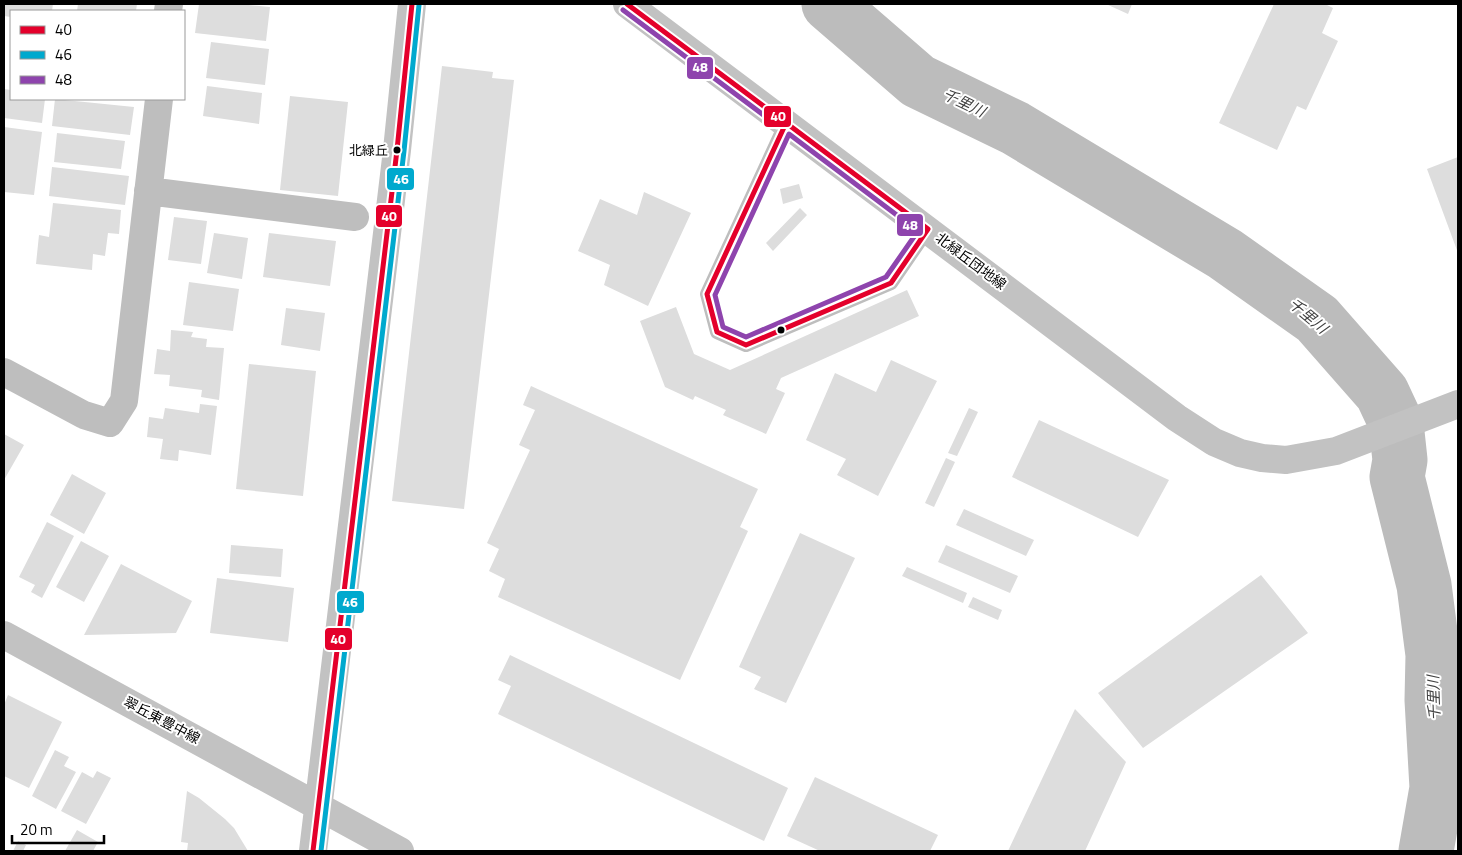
<svg xmlns="http://www.w3.org/2000/svg" width="1462" height="855" font-family="'Titillium Web','Noto Sans JP',sans-serif">
<rect width="100%" height="100%" fill="#fff"/>
<g fill="none" stroke-linecap="round" stroke-linejoin="round">
<!-- river -->
<path stroke="#bcbcbc" stroke-width="55" d="M829,4L918,81L1015,128L1225,254L1317,319L1382,393L1396,423L1400,460L1397,477L1424,585L1433,655L1432,700L1437,788L1426,851"/>
</g>
<!-- building -->
<path fill="#ddd" d="M4,4H53L52,11H11V17L4,16Z
M78,4H137L136,11H77Z
M199,4H238L270,7L266,41L195,33Z
M1106,4H1132L1128,14Z
M1274,4H1325L1333,8L1322,33L1338,41L1306,110L1297,106L1277,150L1219,123Z
M211,42L269,49L265,85L206,78Z
M442,66L493,72L492,78L514,80L464,509L392,501Z
M207,86L262,93L259,124L203,116Z
M4,89L11,90V99H45L42,123L4,118Z
M290,96L348,102L338,196L280,190Z
M55,99L134,107L130,135L52,126Z
M4,127L42,132L34,195L4,192Z
M57,133L125,141L121,169L54,162Z
M1458,157V253L1427,169Z
M52,167L129,176L125,205L49,196Z
M799,184L803,198L783,204L780,189Z
M644,192L691,213L648,306L604,285L610,265L578,251L600,199L637,215Z
M53,203L121,210L119,234L108,233L105,256L93,254L92,270L36,264L39,235L49,237Z
M800,208L807,215L773,251L766,243Z
M174,217L207,221L201,264L168,260Z
M214,233L248,238L242,279L207,273Z
M269,233L336,241L330,286L263,277Z
M189,282L239,289L233,331L183,325Z
M907,290L919,316L781,378L776,389L785,393L766,434L723,415L726,410L695,396L693,400L665,387L640,321L676,307L694,354L730,370Z
M286,308L325,313L320,351L281,345Z
M171,330L193,332L191,337L207,339L206,347L224,348L219,400L201,397L202,390L169,386L170,375L154,374L157,349L170,351Z
M891,360L937,381L878,496L837,475L846,459L806,440L835,373L876,392Z
M249,364L316,371L303,496L236,489Z
M531,386L758,489L740,527L748,531L680,680L498,597L505,579L489,571L499,549L487,543L530,450L519,445L535,410L523,405Z
M200,404L217,406L211,455L179,450L178,461L160,459L163,439L147,437L149,417L163,419L165,408L199,413Z
M969,408L978,412L957,456L948,453Z
M1039,420L1169,480L1138,537L1012,477Z
M4,434L24,445L4,480Z
M946,458L955,462L934,507L925,503Z
M72,474L106,493L84,534L50,515Z
M964,509L1034,540L1026,556L956,525Z
M47,522L74,536L42,598L31,592L35,585L19,577Z
M800,533L855,558L786,703L754,689L761,677L739,667Z
M81,541L109,556L84,602L56,587Z
M231,545L283,549L281,577L229,573Z
M946,545L1018,576L1010,593L938,562Z
M121,564L192,601L176,633L84,635Z
M907,567L967,593L963,603L902,576Z
M1261,575L1308,633L1143,748L1098,693Z
M217,578L294,588L288,642L210,633Z
M973,597L1002,610L998,620L968,607Z
M510,655L788,788L764,841L498,714L511,686L498,680Z
M8,695L62,722L29,788L4,776V705Z
M1075,709L1126,762L1085,851H1008Z
M55,750L69,757L64,766L76,772L56,809L32,796Z
M97,771L111,778L86,824L61,811L82,772L93,778Z
M815,777L938,835L930,851H820L787,836Z
M187,791L199,798L225,819L234,828L248,851H187L188,843L181,842Z
M77,830L98,842L93,851H65Z
M18,841L26,845L23,851H13Z"/>
<g fill="none" stroke-linecap="round" stroke-linejoin="round">
<!-- lane -->
<path stroke="#bebebe" stroke-width="14" d="M786,123L707,294L717,332L746,345L891,283L928,229"/>
<!-- street -->
<path stroke="#bebebe" stroke-width="28" d="M168,11L169,4
M148,191L355,217
M4,372L84,415L110,423L124,401L159,99"/>
<!-- secondary -->
<path stroke="#c2c2c2" stroke-width="28" d="M627,4L1177,418L1214,442L1240,453L1262,458L1286,460L1336,451L1458,404
M4,635L400,851
M313,851L397,150L412,4"/>
<defs>
<path id="bus-1" d="M627,4L928,229
M786,123L707,294L717,332L746,345L891,283L928,229
M313,851L397,150L412,4"/>
<path id="bus-2" d="M321,851L404,151L419,5"/>
<path id="bus-3" d="M623,10L777,125
M789,134L918,231L886,277L746,337L723,327L715,295Z"/>
</defs>
<!-- bus-1 casing -->
<use href="#bus-1" stroke="#fff" stroke-width="9"/>
<!-- bus-2 casing -->
<use href="#bus-2" stroke="#fff" stroke-width="9"/>
<!-- bus-3 casing -->
<use href="#bus-3" stroke="#fff" stroke-width="9"/>
<!-- bus-1 -->
<use href="#bus-1" stroke="#e4002b" stroke-width="5"/>
<!-- bus-2 -->
<use href="#bus-2" stroke="#00a9ce" stroke-width="5"/>
<!-- bus-3 -->
<use href="#bus-3" stroke="#8e44ad" stroke-width="5"/>
</g>
<!-- markers -->
<g fill="#000" stroke="#fff" stroke-width="2">
<circle cx="397" cy="150" r="4.5"/>
<circle cx="781" cy="330" r="4.5"/>
</g>
<g text-anchor="middle" stroke-width="4" stroke-linejoin="round" paint-order="stroke">
<!-- bus labels -->
<g font-size="13" fill="#000" stroke="#fff" text-anchor="end">
<text x="388" y="155">北緑丘</text>
</g>
<!-- street labels -->
<g font-size="14" fill="#000" stroke="#fff">
<text transform="translate(971 261) rotate(37)" y="5">北緑丘団地線</text>
<text transform="translate(162 720) rotate(28)" y="5">翠丘東豊中線</text>
</g>
<!-- water labels -->
<g font-size="15" font-style="italic" fill="#414141" stroke="#fff">
<text transform="translate(964 103) rotate(26)" y="5">千里川</text>
<text transform="translate(1308 316) rotate(40)" y="5">千里川</text>
<text transform="translate(1434 698) rotate(-92)" y="5">千里川</text>
</g>
</g>
<g stroke="#fff" stroke-width="2">
<rect x="686" y="56" width="28" height="24" rx="5" fill="#8e44ad"/>
<rect x="763" y="105" width="29" height="23" rx="5" fill="#e4002b"/>
<rect x="386" y="167" width="29" height="24" rx="5" fill="#00a9ce"/>
<rect x="375" y="204" width="28" height="24" rx="5" fill="#e4002b"/>
<rect x="896" y="213" width="28" height="24" rx="5" fill="#8e44ad"/>
<rect x="336" y="590" width="29" height="24" rx="5" fill="#00a9ce"/>
<rect x="324" y="627" width="29" height="24" rx="5" fill="#e4002b"/>
</g>
<g font-size="14" text-anchor="middle" font-weight="bold" fill="#fff">
<text x="700" y="72">48</text>
<text x="778" y="121">40</text>
<text x="401" y="184">46</text>
<text x="389" y="221">40</text>
<text x="910" y="230">48</text>
<text x="350" y="607">46</text>
<text x="338" y="644">40</text>
</g>
<!-- border -->
<rect width="1462" height="855" fill="none" stroke="#000000" stroke-width="10"/>
<!-- legend -->
<rect x="10" y="10" width="175" height="90" fill="#ffffff" stroke="#999999"/>
<rect x="20" y="26" width="25" height="8" fill="#e4002b" stroke="#999999"/>
<text x="55" y="35" font-size="15" fill="#000000">40</text>
<rect x="20" y="51" width="25" height="8" fill="#00a9ce" stroke="#999999"/>
<text x="55" y="60" font-size="15" fill="#000000">46</text>
<rect x="20" y="76" width="25" height="8" fill="#8e44ad" stroke="#999999"/>
<text x="55" y="85" font-size="15" fill="#000000">48</text>
<!-- scale -->
<path d="M12 835v8h92v-8" fill="none" stroke="#000000" stroke-width="2.5"/>
<text x="20" y="835" font-size="15" fill="#000000" stroke="#ffffff" stroke-width="4" paint-order="stroke">20 m</text>
</svg>
